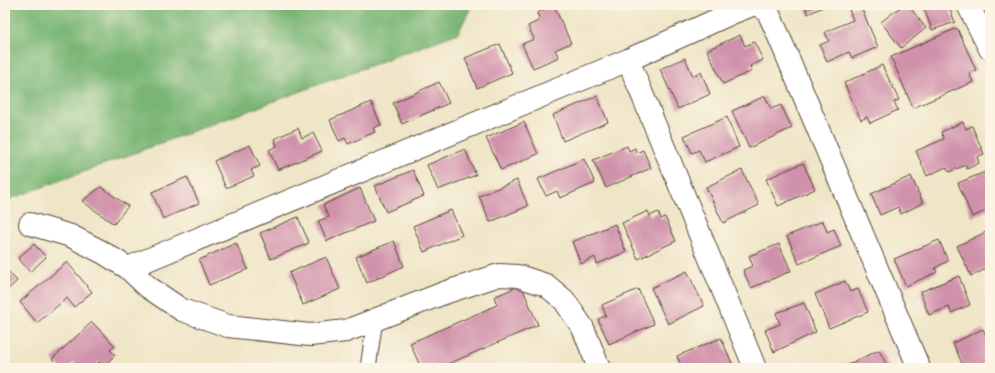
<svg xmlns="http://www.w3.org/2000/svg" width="995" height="373" font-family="'Playpen Sans',sans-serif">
<rect width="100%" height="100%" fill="#fcf5e5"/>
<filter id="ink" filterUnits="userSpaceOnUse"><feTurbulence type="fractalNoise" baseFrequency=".025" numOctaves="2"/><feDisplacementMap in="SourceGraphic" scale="8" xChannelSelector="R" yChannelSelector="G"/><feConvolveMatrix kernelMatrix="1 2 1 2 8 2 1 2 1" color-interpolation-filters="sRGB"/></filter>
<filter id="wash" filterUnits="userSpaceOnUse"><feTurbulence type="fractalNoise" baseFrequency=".012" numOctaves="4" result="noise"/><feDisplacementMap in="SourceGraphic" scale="16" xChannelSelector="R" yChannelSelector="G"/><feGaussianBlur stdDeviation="0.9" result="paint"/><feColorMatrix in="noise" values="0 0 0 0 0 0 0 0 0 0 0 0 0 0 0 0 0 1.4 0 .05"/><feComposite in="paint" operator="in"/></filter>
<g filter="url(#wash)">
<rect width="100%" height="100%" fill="#efe5c7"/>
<!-- forest -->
<path fill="#79b675" stroke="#5a704a" d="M5,5H472L458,33L5,201Z"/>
<g id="blocks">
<!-- building -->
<path fill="#d092ab" d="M804,5H827L808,14Z
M860,5L878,47L852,58L849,52L827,62L820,45L829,41L825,32L853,20L849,10Z
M903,5H908L926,28L901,48L881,22Z
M932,5H948L955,22L932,30L924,8Z
M554,6L571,43L555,50L559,57L533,68L522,44L534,39L528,26L540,20L537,13Z
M957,28L976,70L969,73L973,82L913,108L891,57Z
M740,35L745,46L754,42L763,60L750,66L752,71L723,84L707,50Z
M500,44L512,73L477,88L465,58Z
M685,58L693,76L701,72L710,94L678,109L660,69Z
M882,65L899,100L894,102L898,110L870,123L867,117L861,120L844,83Z
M439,82L449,103L402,124L393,103Z
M597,96L608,122L563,141L553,115Z
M765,96L771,109L781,105L792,128L749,148L732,111Z
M371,102L381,125L373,128L375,132L348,144L345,138L339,141L330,120Z
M727,117L739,147L705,162L699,150L692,153L684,136Z
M524,122L538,154L501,170L486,138Z
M963,122L966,129L972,126L984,154L977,157L979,163L967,169L966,165L949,172L946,167L927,176L916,151L944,139L941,132Z
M298,128L302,138L313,133L322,151L278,170L269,150L277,146L274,139Z
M250,145L260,166L251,170L254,176L226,188L214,161Z
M627,146L629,151L635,148L636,153L643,150L651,168L606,188L593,160Z
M465,149L476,175L438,190L427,165Z
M584,159L595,183L560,198L557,191L546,196L538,179Z
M803,163L815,189L778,206L766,179Z
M413,170L424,196L386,212L375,186Z
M742,170L759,205L723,223L706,187Z
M990,170V209L972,217L958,183Z
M911,176L923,203L901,214L898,207L880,215L871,194Z
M187,177L199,203L163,219L152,192Z
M517,180L528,206L490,222L479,196Z
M101,187L128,206L114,224L82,201Z
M360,188L374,221L327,241L318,221L329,217L323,205Z
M451,210L462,235L424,252L413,226Z
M648,211L650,216L658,212L661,219L665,217L676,241L638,259L622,223Z
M298,217L309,243L271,259L260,233Z
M823,221L827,232L834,229L841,246L799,264L787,236Z
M615,224L626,252L597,264L595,257L581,264L572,242Z
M990,230V267L971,276L957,246Z
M939,240L948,261L935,268L937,272L906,286L894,259Z
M394,241L404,266L367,283L356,257Z
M236,243L248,269L209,285L199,260Z
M34,244L46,257L30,272L18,258Z
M779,244L791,271L751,288L743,270L753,266L749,256Z
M326,257L340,289L303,305L289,273Z
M67,262L92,292L74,307L67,298L37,323L20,302Z
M5,268L17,281L5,292Z
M687,271L704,306L668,324L651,288Z
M959,276L970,305L951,313L949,307L929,315L920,292Z
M845,281L850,292L858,289L868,312L829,328L815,294Z
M521,285L538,325L439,368H421L410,343L497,305L494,297Z
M638,289L654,324L609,344L598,319L606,316L602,305Z
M804,303L816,332L774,352L765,330L780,324L776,313Z
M92,322L115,346L110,350L115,355L103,367L99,362L93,368H81L75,362L68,368H61L52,359Z
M983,329L990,344V368H964L953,343Z
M721,338L734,368H682L677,356Z
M879,350L888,368H843V367Z"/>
</g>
</g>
<g filter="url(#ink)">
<use href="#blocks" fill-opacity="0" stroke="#564637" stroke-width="1"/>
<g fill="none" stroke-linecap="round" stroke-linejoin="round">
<defs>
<path id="service" d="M368,368L375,319"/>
<path id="minor" d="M759,5L768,12L777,32L919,368
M968,5L990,49
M628,60L755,368
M30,224L71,236L102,252L128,268L148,287L182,310L228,326L310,335L346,331L444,293L499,275L518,276L546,285L564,300L583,328L599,368
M128,268L628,60L734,12L752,5"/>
</defs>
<!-- service casing -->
<use href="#service" stroke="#564637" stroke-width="17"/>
<!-- minor casing -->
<use href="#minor" stroke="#564637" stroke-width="24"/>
<!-- service -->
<use href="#service" stroke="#fff" stroke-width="15"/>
<!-- minor -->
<use href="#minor" stroke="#fff" stroke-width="22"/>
</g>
</g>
<!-- margin -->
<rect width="995" height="373" fill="none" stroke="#fcf5e5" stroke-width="20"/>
</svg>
